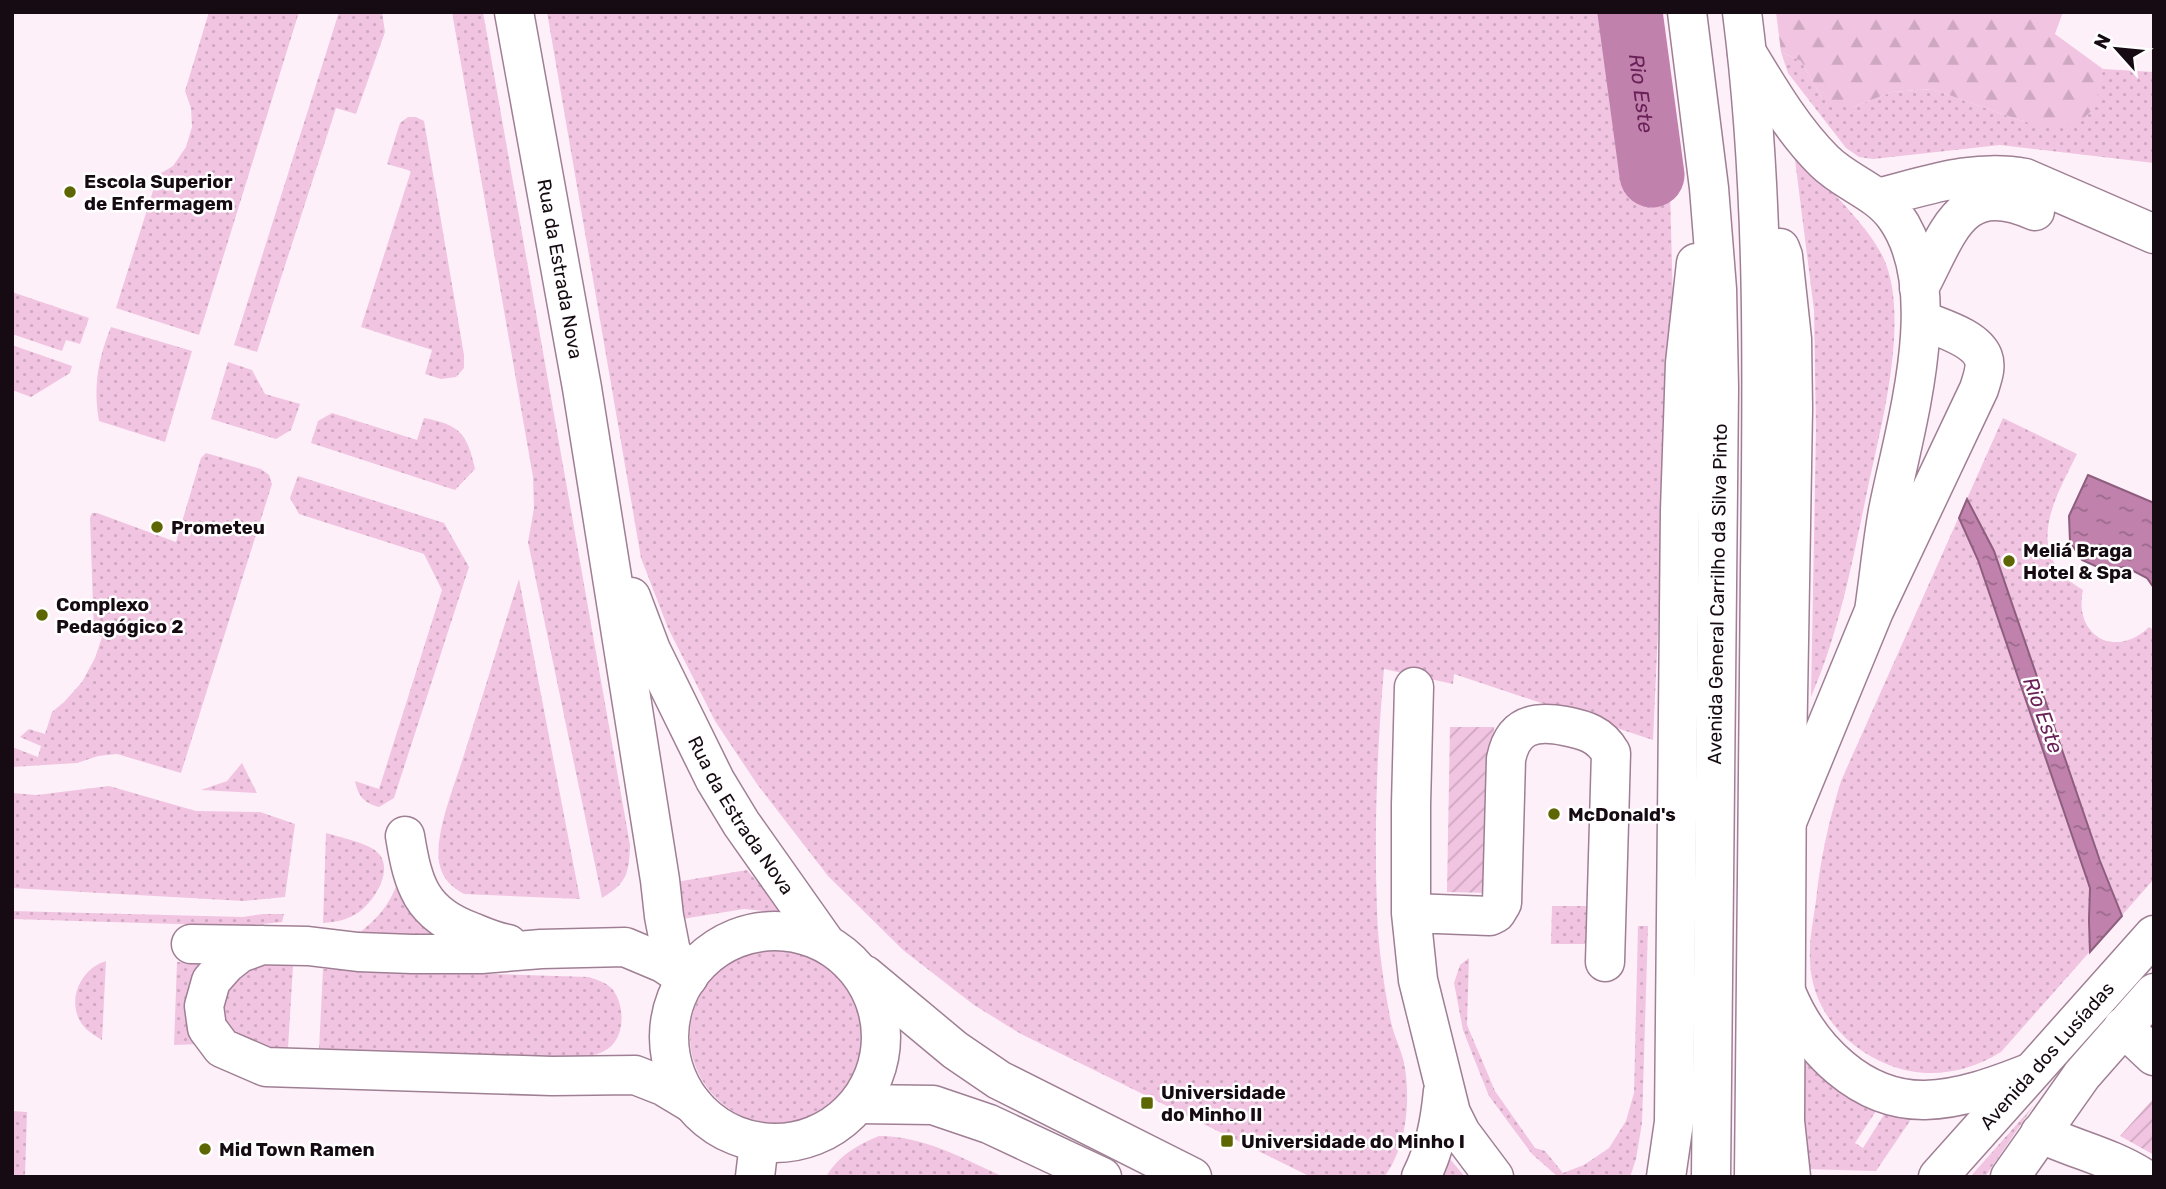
<svg xmlns="http://www.w3.org/2000/svg" width="2166" height="1189" font-family="Rubik,sans-serif">
<defs>
<pattern id="grass-dots" width="8" height="8" patternUnits="userSpaceOnUse" patternTransform="scale(1.75)"><rect width="8" height="8" fill="#f1c4e1"/><path d="M2 2h.1M6 6h.1" fill="none" stroke="#cea7c0" stroke-width="1.8" stroke-linecap="round"/></pattern>
<pattern id="forest-firs" width="22" height="20" patternUnits="userSpaceOnUse" patternTransform="scale(1.75)"><rect width="22" height="20" fill="#f1c4e1"/><path d="M5 1l3.5 6h-7zM16 11l3.5 6h-7z" fill="#cea7c0"/></pattern>
<pattern id="garden-furrows" width="10" height="10" patternUnits="userSpaceOnUse" patternTransform="scale(1.75)"><rect width="10" height="10" fill="#f1c4e1"/><path d="M-1 1l2-2M0 10L10 0M9 11l2-2" fill="none" stroke="#cea7c0"/></pattern>
<pattern id="water-ripples" width="26" height="14" patternUnits="userSpaceOnUse" patternTransform="scale(1.75)"><rect width="26" height="14" fill="#c082ac"/><path d="M2 4q2-2 4 0t4 0M15 11q2-2 4 0t4 0" fill="none" stroke="#9b698b"/></pattern>
</defs>
<rect width="100%" height="100%" fill="#fef0f9"/>
<!-- grass -->
<path fill="url(#grass-dots)" d="M209,12H299L199,335L116,308L158,175L173,166L186,147L192,127L191,108L185,91Z
M339,12H382L385,32L356,114L336,108L257,352L234,345Z
M452,12H483L630,845C629,874 627,883 602,898L528,542L534,508L533,477Z
M547,12H1657L1667,79L1673,303L1653,740L1454,674L1453,684L1384,669C1377,750 1374,830 1377,910C1378,947 1384,986 1391,1022C1394,1036 1401,1049 1404,1063C1411,1099 1407,1146 1385,1176L1311,1177L1021,1034L974,1005L903,950L828,876L757,784L715,721L668,628L641,558Z
M1781,52L1801,61L1822,98L1853,107L1892,92L1932,89L2025,122L2094,107L2103,69L2154,72V163L2000,145L1873,159L1859,157L1846,148L1788,73Z
M408,117H416L424,121L464,355V368L456,377L441,379L425,374L432,350L361,327L411,171L387,164L400,123Z
M1794,152C1821,182 1866,222 1883,257C1911,316 1881,426 1868,487C1853,559 1840,630 1811,697L1816,430L1814,310Z
M12,292L89,318L80,344L66,340L62,351L12,334Z
M111,327L192,351L165,442L99,421C93,387 98,359 111,327Z
M12,345L72,366L70,373L31,397L12,390Z
M228,362L252,370L265,394L300,404L291,430L276,439L211,419Z
M332,413L417,440L424,418C460,425 467,433 475,469L455,490L311,443L318,421Z
M2003,418L2077,454C2053,502 2022,554 2083,590C2073,635 2115,660 2149,627L2154,630V879L2001,1052C1967,1073 1927,1080 1889,1065C1845,1048 1811,1009 1810,960C1809,941 1813,921 1816,901C1820,860 1829,820 1841,781Z
M206,453L261,469L269,475L272,484L181,773L117,754L98,756L77,763L12,767V747L38,757L41,746L20,737L29,729L45,734L52,712L64,702L82,682L95,658L102,637L94,634L90,518L92,513H97L176,542L201,458Z
M298,476L444,523L469,567L394,798L379,807C364,803 358,796 355,781L379,789L442,590L424,554L299,514L290,498Z
M519,579L580,899L464,894C450,886 442,878 439,862C435,832 454,787 463,758C482,698 500,639 519,579Z
M242,763L257,793L201,790L227,781Z
M109,786L196,811L260,812L295,824L285,897L244,901L12,888V793L37,795Z
M326,833C339,837 368,843 377,852C395,868 375,901 359,912C347,920 337,922 323,923Z
M747,870L784,913L744,909L682,919L676,882Z
M402,872L450,936L358,934C384,913 390,903 402,872Z
M1552,906H1589L1587,944H1551Z
M12,911L243,917L263,914H284L282,922L243,926L12,919Z
M1638,926H1648L1642,1123L1636,1159L1630,1177H1558L1532,1154L1506,1119L1489,1096L1475,1061L1463,1030L1454,983L1460,965L1469,958L1467,1025L1495,1091L1535,1148L1545,1151L1563,1173L1584,1165L1609,1148L1626,1121L1634,1093Z
M690 1036a87 87 0 1 1 174 0a87 87 0 1 1-174 0Z
M106,961L102,1040C94,1035 85,1030 80,1021C67,998 82,968 106,961Z
M177,962L206,963L201,1044L174,1045Z
M259,965L293,966L288,1048H252L226,1033L221,991L229,978Z
M323,969L589,977C597,980 608,983 613,990C625,1006 625,1036 609,1048C601,1054 592,1056 582,1057L319,1050Z
M1799,1046L1878,1108L1855,1143L1863,1148L1887,1110L1914,1115L1876,1171L1804,1169Z
M2034,1105L1985,1177H1970Z
M12,1111L27,1112L25,1177H12Z
M879,1136C925,1136 963,1159 1004,1177H826C838,1156 857,1145 879,1136Z
M1450,1159L1465,1177H1440Z"/>
<!-- forest -->
<path fill="url(#forest-firs)" d="M1776,12H2063L2055,34L2103,69L2095,107L2082,120L2054,128L2025,122L1932,89L1892,92L1853,107H1836L1822,98L1801,61L1781,52Z"/>
<!-- garden -->
<path fill="url(#garden-furrows)" d="M1450,727H1494L1491,893L1447,892Z
M2154,1098V1155L2120,1136Z"/>
<!-- water -->
<path fill="url(#water-ripples)" stroke="#8d5e7e" stroke-width="2" d="M2088,475L2154,503V588L2147,578L2126,567L2102,569L2082,560L2070,542L2069,516Z
M1967,499L1994,551L2100,861L2122,916L2090,952L2089,920L2090,888L1978,560L1959,518Z"/>
<g fill="none" stroke-linecap="round" stroke-linejoin="round">
<!-- river -->
<path stroke="#c082ac" stroke-width="65" id="s1" d="M1630,12L1652,175"/>
<defs>
<path id="minor" d="M1747,53C1770,91 1793,130 1824,161C1846,183 1877,191 1895,216C1949,290 1904,429 1888,511C1882,544 1879,578 1874,611
M1878,198C1926,186 1975,168 2025,178L2154,234
M1919,288C1949,232 1960,178 2035,211
M1414,687L1411,805V913L1418,980L1451,1113L1461,1133L1494,1177
M1787,822L1874,611L1979,389C1982,379 1987,367 1983,357C1975,337 1940,328 1922,320
M405,836C413,885 421,914 472,932C484,937 495,942 508,944
M1411,913L1490,916L1496,913L1502,903L1506,759C1513,725 1534,720 1565,726C1585,730 1600,734 1611,753L1605,962
M191,944L308,946L358,952L412,954H481L541,949L625,947L663,963L687,979
M262,945L240,953L226,964L211,981L204,1006L207,1028L222,1048L266,1067L552,1076L635,1075L663,1086L693,1104
M2123,1027L2154,1056
M2040,1133C2073,1149 2111,1157 2142,1177
M755,1177L759,1143
M1421,1177C1435,1149 1440,1122 1443,1091"/>
<g id="major">
<path id="s2" d="M514,12L582,388L660,880L664,916L671,952L689,976"/>
<path d="M1687,12L1709,188L1717,289L1719,388L1711,1177"/>
<path d="M1742,12C1766,198 1762,387 1760,574C1758,775 1756,976 1754,1177"/>
<path d="M1780,248L1783,256L1792,339L1793,409L1787,756L1785,1121L1791,1177"/>
<path id="s3" d="M631,597L651,650L715,780L741,823L825,942"/>
<circle cx="775" cy="1037" r="106"/>
<path d="M865,975L955,1050L999,1080L1192,1177"/>
<path d="M1787,994C1810,1049 1861,1101 1925,1100C1961,1099 1996,1086 2029,1073"/>
<path d="M858,1104L933,1105L989,1124L1102,1177"/>
<path d="M1666,1177L1674,1122L1680,510L1685,363L1696,263"/>
<path id="s4" d="M1938,1177L2154,935"/>
<path d="M2010,1177L2082,1075L2154,993"/>
</g>
</defs>
<!-- minor casing -->
<use href="#minor" stroke="#9f7f94" stroke-width="41"/>
<!-- major casing -->
<use href="#major" stroke="#9f7f94" stroke-width="41"/>
<!-- minor -->
<use href="#minor" stroke="#fff" stroke-width="38"/>
<!-- major -->
<use href="#major" stroke="#fff" stroke-width="38"/>
</g>
<!-- markers -->
<g fill="#5e6604" stroke="#fff" stroke-width="2.5">
<circle cx="70" cy="192" r="7"/>
<circle cx="157" cy="527" r="7"/>
<circle cx="2009" cy="561" r="7"/>
<circle cx="42" cy="615" r="7"/>
<circle cx="1554" cy="814" r="7"/>
<rect x="1140" y="1096" width="14" height="14" rx="3.5"/>
<rect x="1220" y="1134" width="14" height="14" rx="3.5"/>
<circle cx="205" cy="1149" r="7"/>
</g>
<g text-anchor="middle" stroke-width="5" stroke-linejoin="round" paint-order="stroke">
<!-- poi labels -->
<g font-size="19" font-weight="bold" fill="#160b12" stroke="#fff" text-anchor="start">
<text x="84" y="188">Escola Superior<tspan x="84" dy="22">de Enfermagem</tspan></text>
<text x="171" y="534">Prometeu</text>
<text x="2023" y="557">Meliá Braga<tspan x="2023" dy="22">Hotel &amp; Spa</tspan></text>
<text x="56" y="611">Complexo<tspan x="56" dy="22">Pedagógico 2</tspan></text>
<text x="1568" y="821">McDonald's</text>
<text x="1161" y="1099">Universidade<tspan x="1161" dy="22">do Minho II</tspan></text>
<text x="1241" y="1148">Universidade do Minho I</text>
<text x="219" y="1156">Mid Town Ramen</text>
</g>
<!-- street labels -->
<g font-size="19" fill="#160b12" stroke="#fff">
<text dy="7" stroke="none"><textPath href="#s2" startOffset="261">Rua da Estrada Nova</textPath></text>
<text transform="translate(1717 594) rotate(-89)" y="7">Avenida General Carrilho da Silva Pinto</text>
<text dy="7" stroke="none"><textPath href="#s3" startOffset="245">Rua da Estrada Nova</textPath></text>
<text dy="7" stroke="none"><textPath href="#s4" startOffset="163">Avenida dos Lusíadas</textPath></text>
</g>
<!-- water labels -->
<g font-size="21" font-style="italic" fill="#6a2158" stroke="#fff">
<text dy="7" stroke="none"><textPath href="#s1" startOffset="82">Rio Este</textPath></text>
<text transform="translate(2043 715) rotate(70)" y="7">Rio Este</text>
</g>
</g>
<!-- border -->
<rect width="2166" height="1189" fill="none" stroke="#160b12" stroke-width="28"/>
<!-- north arrow -->
<g transform="translate(2117 49) rotate(297)" stroke="#ffffff" stroke-width="5" paint-order="stroke">
<path d="M0-5L12 26L0 18L-12 26Z" fill="#160b12"/>
<text y="-10" font-size="19" font-weight="bold" text-anchor="middle" fill="#160b12">N</text>
</g>
</svg>
